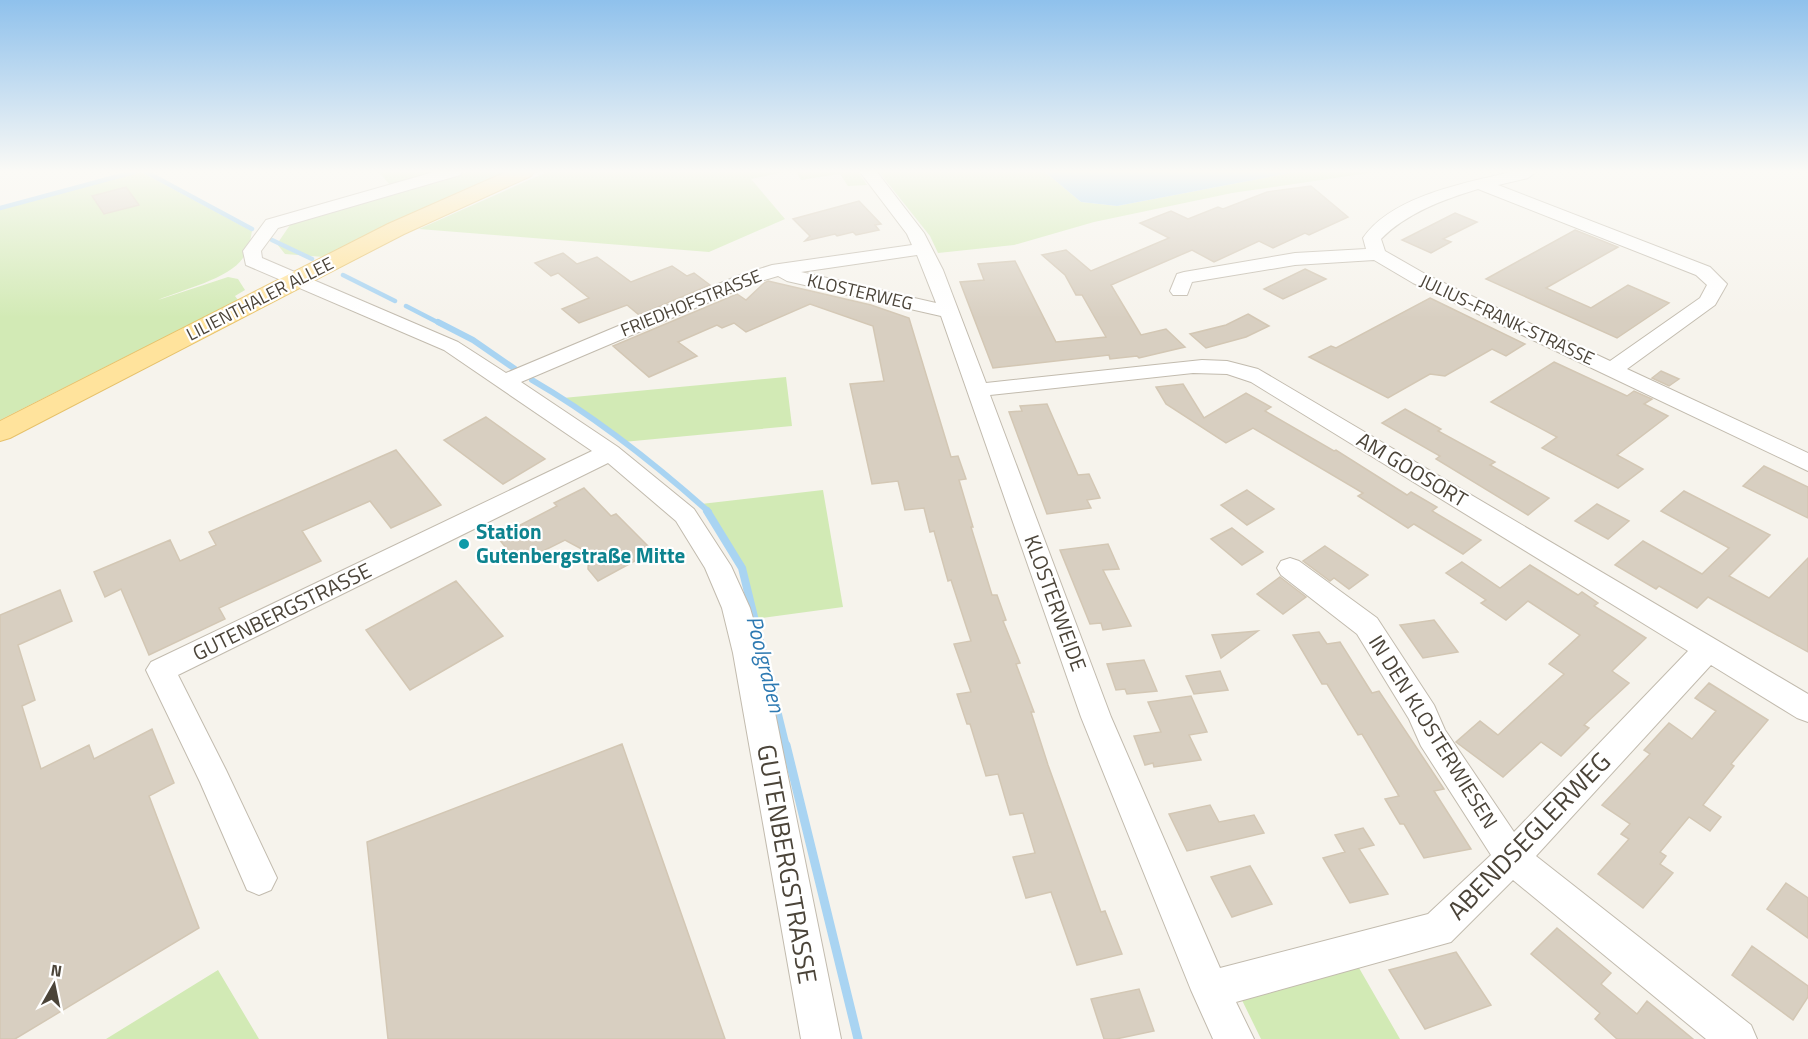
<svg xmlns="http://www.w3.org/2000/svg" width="1808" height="1039" font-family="'Titillium Web',sans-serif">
<rect width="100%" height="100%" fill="#f6f3ec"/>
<!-- green -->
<path fill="#d2eab5" d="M141,172L252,231C250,241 249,250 243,258C229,279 181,290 158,300L228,277L238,279L245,290L235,296L238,300L0,420V209Z
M379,172H434L390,185Z
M467,172H507L324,257L285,254L277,244L290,225L311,216Z
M547,172H784L751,179L785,219L709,252L419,229Z
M796,172H858L867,185L848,186L840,174L801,180Z
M879,172H1045L1081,202L1117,206L1295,172H1376L1232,193L1094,222L1014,245L938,253L930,236Z
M786,377L792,426L623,442L563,398Z
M823,490L843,607L755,619L742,568L710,513L701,504Z
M1355,961L1400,1039H1261L1239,994Z
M218,970L259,1039H106Z"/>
<!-- water -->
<path fill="#a9d4f2" d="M1045,172H1295L1117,206L1081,202Z"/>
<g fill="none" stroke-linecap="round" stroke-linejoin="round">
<!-- stream-far3 -->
<path stroke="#a9d4f2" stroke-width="4.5" d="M146,172L252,229
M0,208L134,172
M272,240L312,259
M343,275L395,301
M406,306L441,324"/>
<!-- stream-far2 -->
<path stroke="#a9d4f2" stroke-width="6" d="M438,322L473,340L515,369
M532,380C596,417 654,463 709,512"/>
<!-- stream-far1 -->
<path stroke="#a9d4f2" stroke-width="8" d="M707,511L742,568L786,747"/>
<!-- stream -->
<path stroke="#a9d4f2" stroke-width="9" d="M786,745L858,1039"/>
</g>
<!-- building -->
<path fill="#d8cfc1" stroke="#d3c7b4" stroke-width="1.5" d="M1311,186L1348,217L1309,235L1305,233L1273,248L1259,241L1214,262L1192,250L1111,285L1141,335L1166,329L1185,347L1139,358L1137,356L1110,359L1109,355L993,368L960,282L984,280L978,264L1015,261L1056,342L1106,337L1082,295H1076L1065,275L1042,255L1066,250L1091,271L1169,238L1140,223L1171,211L1188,219L1218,207L1223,209L1267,192Z
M126,187L139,205L104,214L92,196Z
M859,201L881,224L875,225L879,230L856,235L853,232L837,236L835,234L805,241L810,236L793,219Z
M1455,213L1477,222L1443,239L1451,242L1431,253L1402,240Z
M1575,230L1618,247L1546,288L1591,308L1628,285L1669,303L1617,338L1486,279Z
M563,253L577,264L597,257L631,282L672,266L687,276L694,273L710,285L639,315L627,305L579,323L562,309L589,298L558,273L551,276L535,263Z
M1305,269L1326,279L1283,299L1264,289Z
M768,281L871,305L909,318L951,457L958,456L966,479L959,480L973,527H971L992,595H997L1006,620L1003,621L1020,663L1016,664L1034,712H1031L1048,765L1101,912L1105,911L1122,954L1077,965L1051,892L1026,898L1013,857L1035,853L1023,813L1010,815L998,774L986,776L970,724H967L957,694L971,692L954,644L971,641L951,580L948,581L934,531L930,532L924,508L905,510L898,481L872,484L850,384L884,381L873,326L810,304L746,332L734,323L722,328L717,325L678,342L697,356L649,377L613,346L737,294L746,300L764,283Z
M1430,298L1525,344L1506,356L1492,349L1445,376L1430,374L1388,398L1309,357L1331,346L1336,348Z
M1248,314L1269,326L1246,337L1206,348L1190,334L1226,325Z
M1554,362L1627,396L1634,391L1652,399L1644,404L1668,416L1617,455L1643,469L1618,488L1542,448L1557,437L1491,402Z
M1661,371L1679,379L1669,386L1652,378Z
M1183,384L1204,418L1246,393L1271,407L1265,411L1334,451L1336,450L1407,495L1411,492L1437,507L1432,511L1481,540L1463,554L1414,524L1408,528L1358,496L1363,493L1253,428L1226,443L1166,404L1156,387Z
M1047,404L1078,475L1089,474L1100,498L1087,500L1091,508L1047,514L1009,412L1022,411L1020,406Z
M1405,409L1441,429L1438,431L1495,462L1490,465L1549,498L1528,515L1436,459L1440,456L1382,423Z
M486,417L511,435L545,459L503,484L444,440Z
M396,450L441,505L391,528L370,501L302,531L321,561L219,608L225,619L149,655L121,589L105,597L94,572L170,540L180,561L216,545L209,532Z
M1764,466L1808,487V518L1743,486Z
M584,488L611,516L616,514L653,551L598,581L588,569L589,553L565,540L519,563L497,537L557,506L554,503Z
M1247,490L1274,509L1247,525L1221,505Z
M1684,491L1770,535L1729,576L1769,598L1808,558V652L1708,597L1697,608L1659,586L1656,589L1615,565L1643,541L1702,574L1729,548L1661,511Z
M1597,504L1629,521L1608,539L1575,521Z
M1232,528L1263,552L1242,565L1211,539Z
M1108,544L1119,569L1103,570L1131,626L1103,630L1101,623L1090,624L1060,550Z
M1325,546L1368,575L1349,589L1334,578L1330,581L1303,561Z
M1462,562L1500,588L1530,565L1578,595L1582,592L1598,603L1594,606L1646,638L1612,671L1629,683L1584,725L1589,728L1561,756L1541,742L1503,777L1456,742L1480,721L1498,735L1564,674L1549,664L1580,635L1528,601L1506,620L1481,603L1486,600L1446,573Z
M1280,577L1306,597L1283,614L1257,594Z
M456,581L503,636L410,690L366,630Z
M60,590L72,621L18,645L35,700L22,706L41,769L89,745L94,759L152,729L174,783L149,796L199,928L15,1039H0V615Z
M1434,620L1458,652L1423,658L1400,625Z
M1258,631L1221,658L1212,635Z
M1319,632L1327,644L1340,642L1372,693L1379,691L1444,789L1434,791L1471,849L1424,858L1404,824H1400L1385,799L1399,796L1362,734L1358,735L1327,684H1322L1293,635Z
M1144,660L1157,691L1127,694L1125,689L1116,690L1107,664Z
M1220,671L1228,690L1194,694L1186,676Z
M1709,683L1768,720L1731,764L1734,766L1703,805L1721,817L1710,831L1689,817L1660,852L1666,856L1660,864L1673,873L1643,908L1598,874L1629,839L1621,834L1630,824L1602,805L1650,754L1644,750L1669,723L1692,739L1716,711L1695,698Z
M1191,696L1207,732L1189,735L1201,760L1154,767L1153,763L1145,765L1134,736L1161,732L1148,702Z
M622,744L725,1039H388L367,842Z
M1210,805L1219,822L1254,815L1264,833L1187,851L1169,814Z
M1363,828L1374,845L1359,849L1388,894L1350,903L1323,858L1345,852L1335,835Z
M1250,866L1272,904L1232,917L1211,877Z
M1786,883L1808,898V938L1767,909Z
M1557,928L1611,973L1601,984L1637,1014L1647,1001L1693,1039H1617L1595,1019L1600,1013L1531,954Z
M1752,946L1808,986V997L1793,1020L1732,975Z
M1456,952L1491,1005L1425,1029L1389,970Z
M1139,989L1154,1031L1116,1039H1104L1091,999Z"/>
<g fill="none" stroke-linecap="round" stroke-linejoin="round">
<defs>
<path id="minor" d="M434,172H462L460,175L278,228L261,251L262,258L458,342L506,373L740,275L772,265L912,245L907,234L860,172H877L924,233L943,270L986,383L1202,360L1227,361L1258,369L1808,694V722L1797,718L1711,665L1536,856L1751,1025L1757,1039H1706L1513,880L1451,942L1236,1002L1254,1039H1213L1191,990L1081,717L941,316L787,281L778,276L754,283L521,382L618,447L694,509L731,566L750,608L763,653L841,1039H801L733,653L722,608L705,568L676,521L608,463L178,675L226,770L277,878L271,890L259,895L247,890L200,782L146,670L151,662L592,451L444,350L246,265L243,251L266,220ZM917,255L936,303L801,272ZM1193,373L1227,374L1251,382L1688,651L1514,832L1445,730L1434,705L1377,618L1299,561L1290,558L1281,561L1277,568L1281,575L1357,634L1409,719L1421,746L1491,855L1428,914L1220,968L1111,717L990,395Z
M1511,172H1536L1528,178L1498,185L1710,267L1727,284L1715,305L1627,369L1808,453V471L1413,283L1374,260L1295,265L1192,282L1187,295H1173L1170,291L1177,274L1184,272L1295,253L1366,249L1363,238C1392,196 1465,183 1511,172ZM1478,189L1696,275L1707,285L1700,298L1610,361L1427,275L1385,251L1381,239C1406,213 1445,199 1478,189Z"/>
<path id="major" d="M506,172H534L531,176L404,234L10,438L0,441V421L388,224Z"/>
</defs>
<!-- minor casing -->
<use href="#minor" stroke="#c2bbae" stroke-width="2"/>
<!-- major casing -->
<use href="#major" stroke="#e6c16a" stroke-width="2"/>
<!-- minor -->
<use href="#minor" fill="#fff" fill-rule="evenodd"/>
<!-- major -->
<use href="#major" fill="#ffe39c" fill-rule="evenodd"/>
</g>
<!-- sky -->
<linearGradient id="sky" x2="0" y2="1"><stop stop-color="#8fc1ec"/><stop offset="0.54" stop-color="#fbfaf6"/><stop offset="1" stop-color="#fbfaf6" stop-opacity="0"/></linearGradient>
<rect width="1808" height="318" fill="url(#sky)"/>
<!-- markers -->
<circle fill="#0f9aa8" stroke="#fff" stroke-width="2" cx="464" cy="544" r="6"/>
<g text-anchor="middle" stroke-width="4.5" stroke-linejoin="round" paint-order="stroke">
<!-- far-street labels -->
<g font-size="18" fill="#4b4439" stroke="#fff">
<text transform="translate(860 292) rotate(13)" y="6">KLOSTERWEG</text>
<text transform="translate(260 299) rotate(-27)" y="6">LILIENTHALER ALLEE</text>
<text transform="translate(691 303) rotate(-22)" y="6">FRIEDHOFSTRASSE</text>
<text transform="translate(1507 320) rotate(25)" y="6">JULIUS-FRANK-STRASSE</text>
</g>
<!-- street labels -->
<g font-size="21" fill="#4b4439" stroke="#fff">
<text transform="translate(1412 470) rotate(31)" y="7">AM GOOSORT</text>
<text transform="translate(1055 603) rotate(70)" y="7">KLOSTERWEIDE</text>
<text transform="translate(282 612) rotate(-26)" y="7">GUTENBERGSTRASSE</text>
<text transform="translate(1433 732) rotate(58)" y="7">IN DEN KLOSTERWIESEN</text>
</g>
<!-- culture labels -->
<g font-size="21" font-weight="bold" fill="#0d838f" stroke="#fff" text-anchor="start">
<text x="476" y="539">Station<tspan x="476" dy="24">Gutenbergstraße Mitte</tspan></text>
</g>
<!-- water labels -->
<g font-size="22" font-style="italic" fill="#2e7ab2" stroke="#fff">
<text transform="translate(766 664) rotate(76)" y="8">Poolgraben</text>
</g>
<!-- near-street labels -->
<g font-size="26" fill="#4b4439" stroke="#fff">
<text transform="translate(1529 836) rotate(-46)" y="9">ABENDSEGLERWEG</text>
<text transform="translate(787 864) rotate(80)" y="9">GUTENBERGSTRASSE</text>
</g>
</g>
<!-- north arrow -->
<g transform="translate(54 985) rotate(9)" stroke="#ffffff" stroke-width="4.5" paint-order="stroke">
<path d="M0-4.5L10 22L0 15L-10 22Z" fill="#4b4439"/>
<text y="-9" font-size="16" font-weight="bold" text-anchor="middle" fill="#4b4439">N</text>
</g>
</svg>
